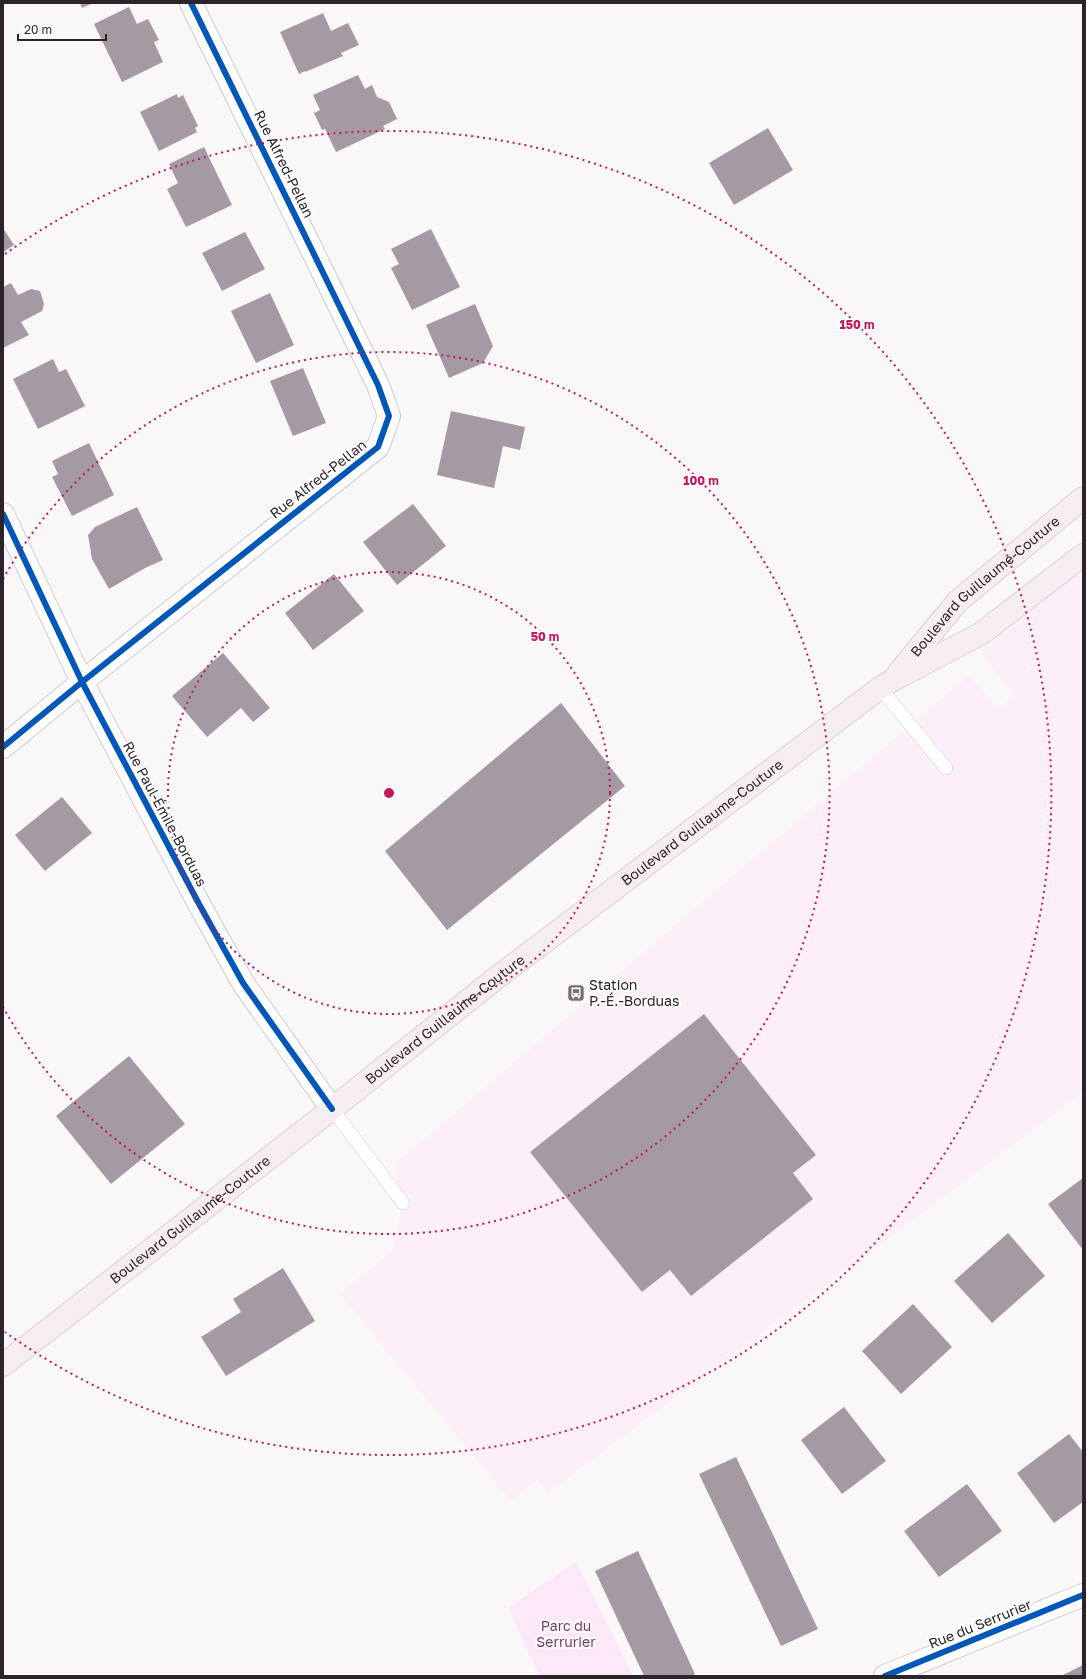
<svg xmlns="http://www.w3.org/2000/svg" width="1086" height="1679" font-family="'Golos Text',sans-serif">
<rect width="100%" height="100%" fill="#faf7f9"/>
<!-- built -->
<path fill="#fceff7" d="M1083,569V1092L548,1493L537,1479L511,1501L340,1294L393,1250L403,1203L394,1165L969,675L998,709L1015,696L980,651Z"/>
<!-- green -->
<path fill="#fce8f6" d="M576,1562L633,1676H540L508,1608Z"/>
<!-- building -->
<path fill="#a59aa2" d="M80,3H93L82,8Z
M129,7L137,24L148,19L159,40L154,42L163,62L122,82L94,24Z
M323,13L331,31L348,23L359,45L341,53L343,56L305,72V71L299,74L280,32Z
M358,75L365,89L372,85L377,97L389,102L397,119L383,126L385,129L336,152L325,129L322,130L314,113L320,110L313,95Z
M177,94L178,98L183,95L198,126L195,128L197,132L159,151L140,112Z
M768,128L793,170L734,205L709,163Z
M204,147L232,205L186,227L167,189L178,183L169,164Z
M3,228L14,245L3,252Z
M431,229L460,287L412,310L391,268L399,264L391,249Z
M245,232L265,269L222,291L202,253Z
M11,283L18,295L31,289L40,291L44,304L42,311L21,322L29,335L3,348V287Z
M270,293L294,345L256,363L231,311Z
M475,304L493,346L483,363L449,378L426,325Z
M53,359L59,372L66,369L85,406L38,429L13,379Z
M303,368L326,423L293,436L270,381Z
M451,411L525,427L520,450L503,446L494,488L437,475Z
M89,443L114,495L72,516L52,477L58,474L52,461Z
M413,504L446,546L397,585L363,542Z
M137,507L163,560L145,568L109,589L92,559L88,535L95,527Z
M334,574L364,611L313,650L285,613Z
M223,653L270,708L253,722L241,708L207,737L172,696Z
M561,703L625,786L447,930L385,851Z
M62,797L92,833L45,871L15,835Z
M704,1014L816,1155L793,1173L813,1199L691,1296L670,1270L642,1292L530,1152Z
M129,1056L185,1124L111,1184L56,1116Z
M1083,1178V1250L1048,1204Z
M1008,1233L1045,1276L992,1323L954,1281Z
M283,1268L315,1321L226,1376L201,1337L241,1312L233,1299Z
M913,1304L952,1347L901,1394L862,1351Z
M844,1407L886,1461L842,1494L801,1440Z
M1069,1434L1083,1452V1502L1054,1523L1017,1473Z
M736,1457L818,1629L781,1646L699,1474Z
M967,1484L1002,1531L939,1577L904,1531Z
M638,1551L695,1674L692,1676H644L595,1571Z
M1083,1665V1676H1061Z"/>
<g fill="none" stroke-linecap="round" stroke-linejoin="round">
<defs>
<path id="service" d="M880,688L946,768
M332,1109L403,1203"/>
<path id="minor" d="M3,514L82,682L199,904L243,983L332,1109
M3,747L82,682L378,447L389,416L378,385L191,3
M885,1676L1083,1595"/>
<g id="primary">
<path id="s1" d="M899,672L958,601L1083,498"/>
<path id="s2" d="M3,1365L332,1109L495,979L880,688L893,680L982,633L1083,555"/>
</g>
</defs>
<!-- service casing -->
<use href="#service" stroke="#d1cacf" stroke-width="14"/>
<!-- minor casing -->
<use href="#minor" stroke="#d1cacf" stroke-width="24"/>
<!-- primary casing -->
<use href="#primary" stroke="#d8d4d6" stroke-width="24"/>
<!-- service -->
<use href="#service" stroke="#fefefe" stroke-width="13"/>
<!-- minor -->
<use href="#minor" stroke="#fefefe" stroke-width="22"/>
<!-- primary -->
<use href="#primary" stroke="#f6edf3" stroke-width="22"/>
<defs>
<path id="cycleway" d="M3,514L82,682L199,904L243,983L332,1109
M3,747L82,682L378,447L389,416L378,385L191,3
M885,1676L1083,1595"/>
</defs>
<!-- cycleway casing -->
<use href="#cycleway" stroke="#fff" stroke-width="8"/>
<!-- cycleway -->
<use href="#cycleway" stroke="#0057b8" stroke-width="6"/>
</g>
<!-- distance rings -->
<g fill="none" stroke="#c2185b" stroke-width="2" stroke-dasharray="2 4">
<circle cx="389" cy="793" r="221"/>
<path d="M3 579A441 441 0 1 1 3 1007"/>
<path d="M5 254A662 662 0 1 1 5 1332"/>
</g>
<!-- icons -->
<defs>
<symbol id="bus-square" viewBox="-11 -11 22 22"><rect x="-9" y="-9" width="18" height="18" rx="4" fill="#756d72" stroke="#fff"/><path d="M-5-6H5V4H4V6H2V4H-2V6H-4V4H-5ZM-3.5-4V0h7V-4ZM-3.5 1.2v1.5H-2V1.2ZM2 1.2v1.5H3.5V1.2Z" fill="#fff"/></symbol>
</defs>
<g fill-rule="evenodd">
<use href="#bus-square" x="566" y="983" width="20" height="20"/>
</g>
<g text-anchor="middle" stroke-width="4" stroke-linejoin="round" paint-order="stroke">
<!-- street labels -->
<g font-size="14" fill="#2d232a" stroke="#fff">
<text transform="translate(284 164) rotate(64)" y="5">Rue Alfred-Pellan</text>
<text transform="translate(318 479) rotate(-38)" y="5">Rue Alfred-Pellan</text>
<text dy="5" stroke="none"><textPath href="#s1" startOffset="122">Boulevard Guillaume-Couture</textPath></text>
<text transform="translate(165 814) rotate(62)" y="5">Rue Paul-Émile-Borduas</text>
<text dy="5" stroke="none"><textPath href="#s2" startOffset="885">Boulevard Guillaume-Couture</textPath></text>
<text dy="5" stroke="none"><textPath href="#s2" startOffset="561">Boulevard Guillaume-Couture</textPath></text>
<text dy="5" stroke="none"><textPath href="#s2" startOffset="237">Boulevard Guillaume-Couture</textPath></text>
<text transform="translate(980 1624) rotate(-22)" y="5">Rue du Serrurier</text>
</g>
<!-- poi labels -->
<g font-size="14" fill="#2d232a" stroke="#fff" text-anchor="start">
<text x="589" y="990">Station<tspan x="589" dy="16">P.-É.-Borduas</tspan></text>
</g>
<!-- park labels -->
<g font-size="14" fill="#7b3a6c" stroke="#fff">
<text x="566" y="1631">Parc du<tspan x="566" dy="16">Serrurier</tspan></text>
</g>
</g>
<circle cx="389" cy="793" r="6" fill="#c2185b" stroke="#fff" stroke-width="2"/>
<g font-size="12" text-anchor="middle" font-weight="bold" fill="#c2185b" stroke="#fff" stroke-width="4" stroke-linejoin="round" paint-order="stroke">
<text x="857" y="329">150 m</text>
<text x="701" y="485">100 m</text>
<text x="545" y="641">50 m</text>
</g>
<!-- border -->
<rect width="1086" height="1679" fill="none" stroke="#2d232a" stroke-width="8"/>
<!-- scale -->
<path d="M18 34v6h88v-6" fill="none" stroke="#2d232a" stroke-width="2"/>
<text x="24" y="34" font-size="12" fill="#2d232a" stroke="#ffffff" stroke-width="3" paint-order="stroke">20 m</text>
</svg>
